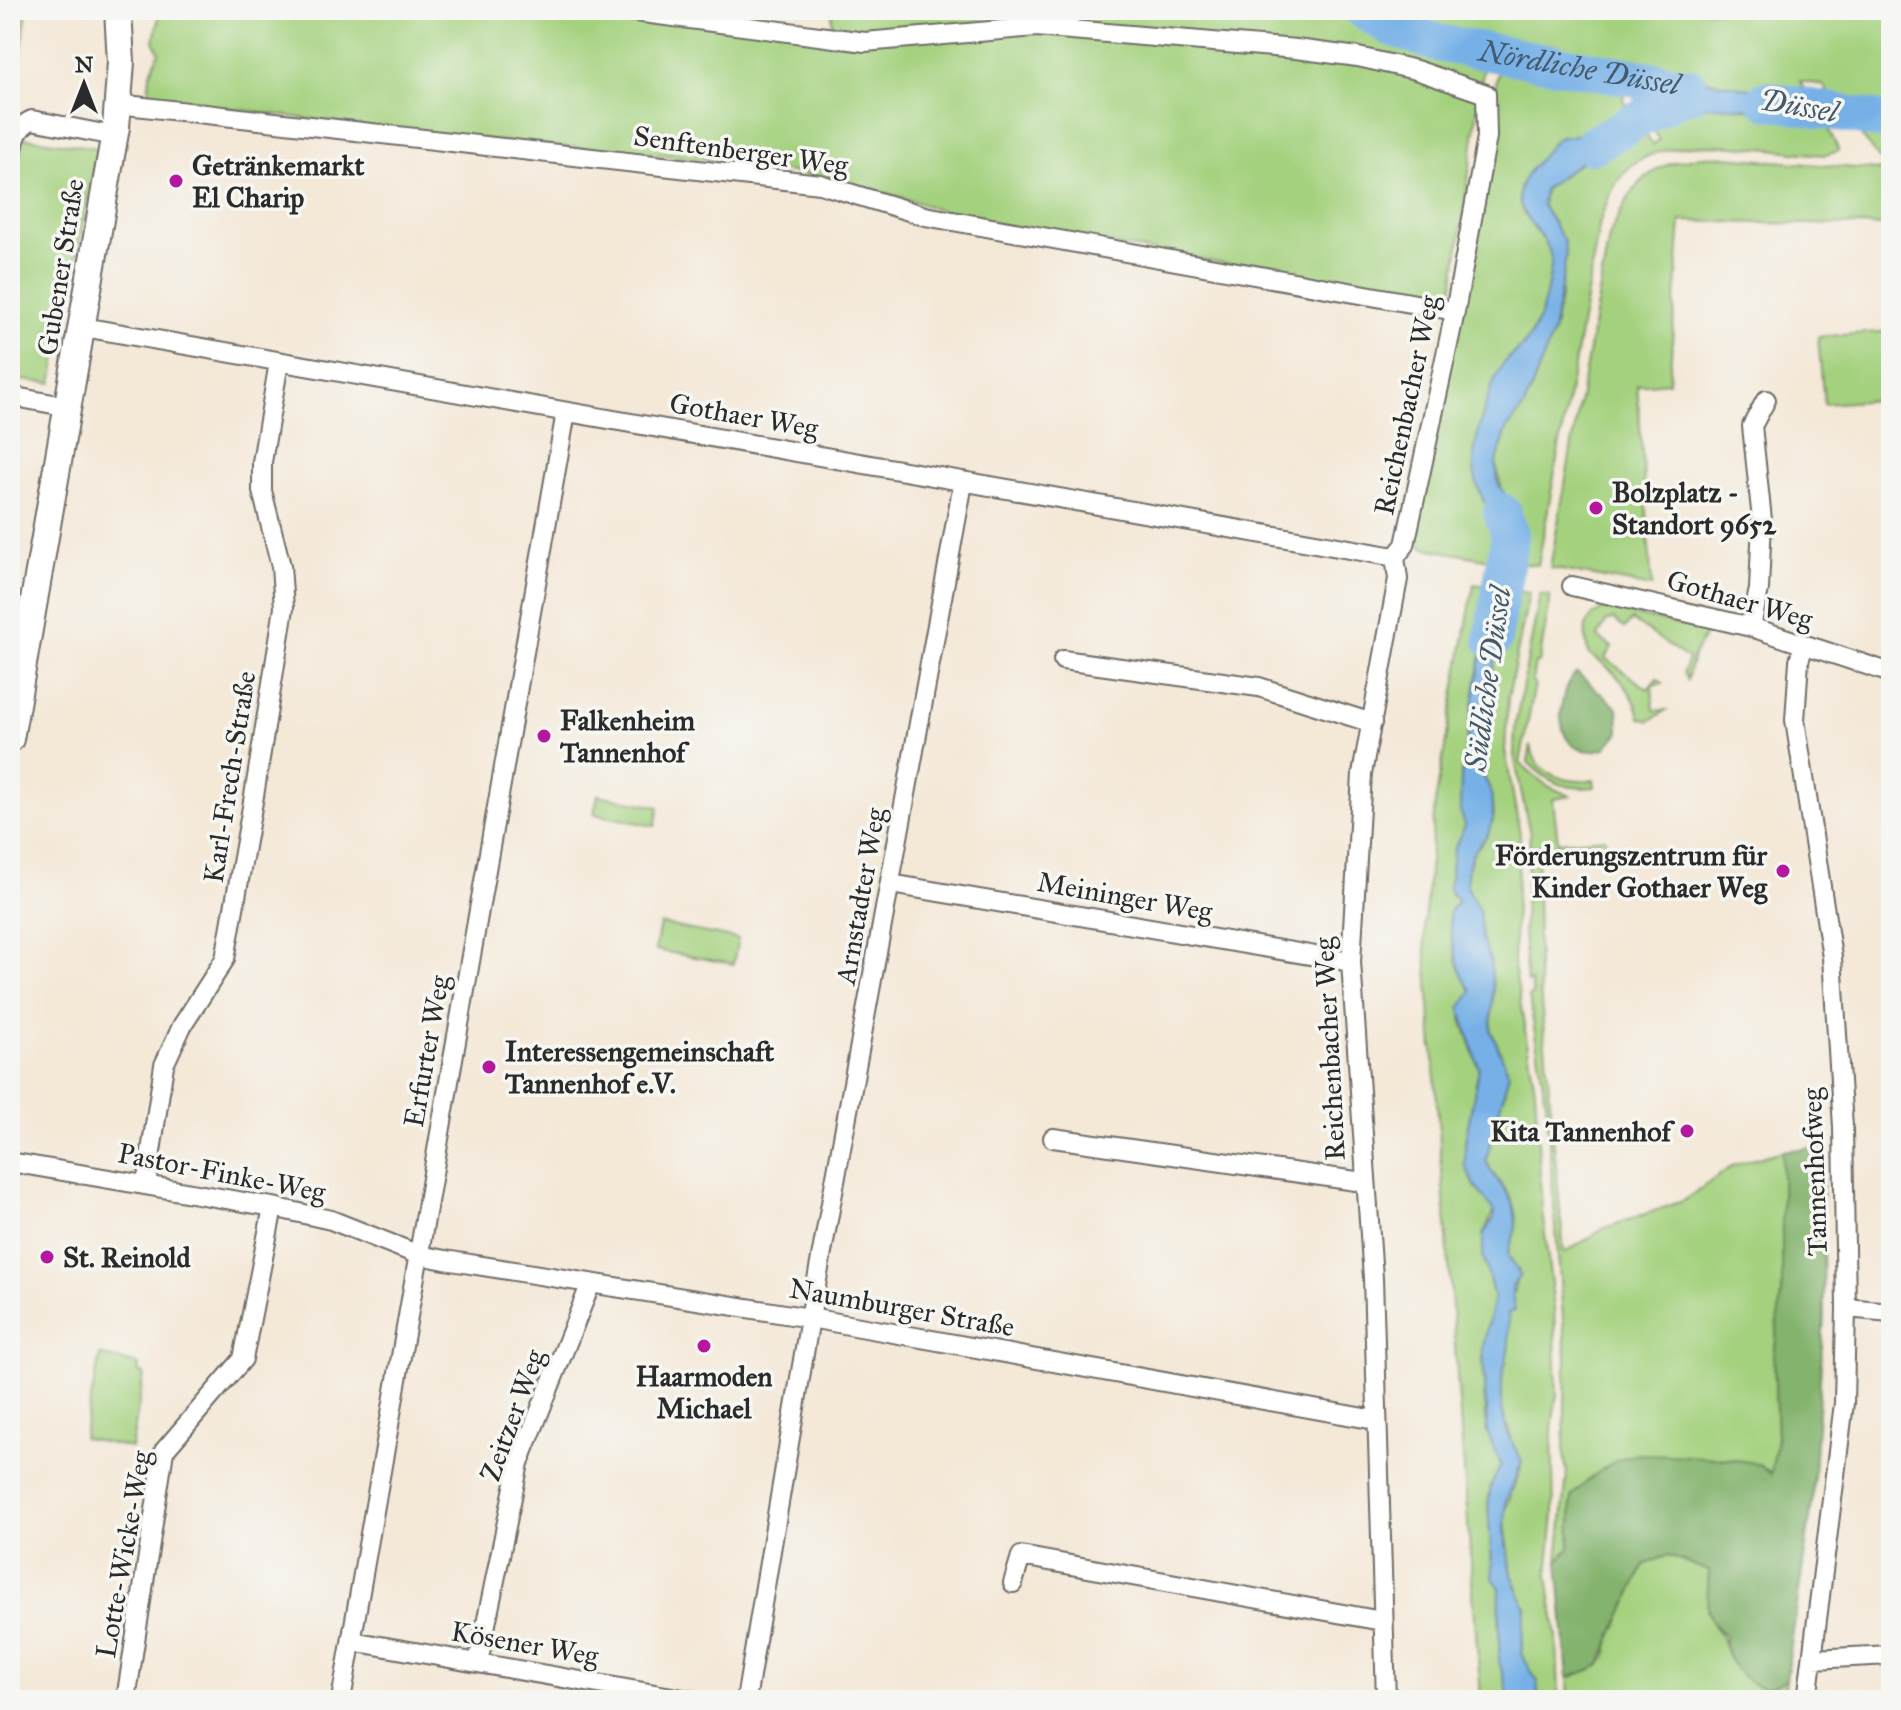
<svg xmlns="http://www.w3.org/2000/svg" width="1901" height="1710" font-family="'IM FELL Great Primer',serif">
<rect width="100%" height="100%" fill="#f6f6f2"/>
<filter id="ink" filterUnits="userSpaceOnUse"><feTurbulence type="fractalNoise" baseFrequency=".0125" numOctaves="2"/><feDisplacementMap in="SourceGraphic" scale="16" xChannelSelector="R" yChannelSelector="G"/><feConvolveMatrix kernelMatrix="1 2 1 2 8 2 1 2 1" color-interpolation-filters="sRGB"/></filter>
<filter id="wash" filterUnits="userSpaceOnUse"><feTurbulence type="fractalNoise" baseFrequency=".006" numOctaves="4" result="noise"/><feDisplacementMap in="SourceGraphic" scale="32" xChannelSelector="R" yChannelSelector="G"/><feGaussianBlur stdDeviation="1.8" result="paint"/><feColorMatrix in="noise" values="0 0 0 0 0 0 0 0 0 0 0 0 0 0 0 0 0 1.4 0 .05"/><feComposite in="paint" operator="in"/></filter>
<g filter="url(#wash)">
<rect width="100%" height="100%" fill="#f4e8d7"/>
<!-- green -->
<path fill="#a4d17e" stroke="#687e54" stroke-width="2" d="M10,10H27L14,105H10Z
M160,10H699L832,35V10H1890L1891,115L1835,102L1823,85L1800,81L1810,100L1647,72L1639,68L1640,60L1488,35L1451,303L961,218C810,160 662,156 503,141C385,131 266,112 148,98L150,75L159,52L154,41Z
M1500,61L1626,84L1623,99L1630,113L1593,130L1555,140L1527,174L1520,190C1525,203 1529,218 1535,230C1541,240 1550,242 1551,255C1554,283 1542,319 1526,342C1521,348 1513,352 1508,358C1492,377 1476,432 1474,457C1471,497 1506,521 1496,561L1425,548L1416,540V533Z
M1636,85L1678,92L1639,106L1634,97Z
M1722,105L1824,121L1839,151L1826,155C1771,151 1683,131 1635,163C1616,176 1607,200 1600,221L1538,565L1513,563L1521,511L1503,495L1496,464L1507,429L1524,407L1553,333L1561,294L1553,222L1542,205L1544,190L1588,156L1641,128L1653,145L1659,140L1649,123C1672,109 1695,106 1722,105Z
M1853,125L1891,132V226L1681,221L1669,382L1637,385L1652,587L1550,568L1609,237C1633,180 1651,160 1715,156L1889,171Z
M19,137L98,148L52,383L10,379V215Z
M1891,331V399L1824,404L1818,337Z
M1474,584L1493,587L1461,776L1465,825L1453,852L1450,894L1459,901L1450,910C1451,939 1457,966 1472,991L1462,1019L1479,1068L1465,1142L1475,1186L1494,1211L1483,1235V1256L1494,1297L1483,1347L1485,1419L1501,1466L1491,1485L1488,1506L1493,1578L1500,1588L1499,1661L1510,1700H1481L1424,927L1435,803Z
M1510,590L1529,593L1508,698L1505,750L1520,834L1513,960L1535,1089L1542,1210L1554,1308L1557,1393L1552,1427L1554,1514L1548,1576L1557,1638L1559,1700H1537L1538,1682L1521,1654L1526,1608L1512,1575L1504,1514L1521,1468L1502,1409V1379L1509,1345L1508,1313L1519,1271L1508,1255C1509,1244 1516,1235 1516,1224C1516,1191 1494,1183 1486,1160L1497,1109L1506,1090L1500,1050L1491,1031L1493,988L1490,960L1482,940L1479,910L1467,888V873L1472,854L1484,840L1493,819L1491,791L1484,777L1483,744L1489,688Z
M1540,594L1550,596V602L1539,663H1535L1532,682L1535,684L1520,763L1546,785L1570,796L1553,799L1558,842L1605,838L1607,845L1539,854L1537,870L1538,968L1564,1253L1605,1228L1683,1201L1734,1165L1782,1151V1285L1774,1358L1777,1438L1771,1475L1733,1459L1636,1454L1572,1496L1570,1549L1558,1561L1567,1474L1564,1454L1566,1356L1546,1102L1529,996L1533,995L1531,982L1527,983L1523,934L1530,834L1514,756L1515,727Z
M1604,608L1707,631L1693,656L1687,680L1683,672L1688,659L1632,620L1625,628L1613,619L1606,622L1598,637L1612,647L1605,658L1648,689L1657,678L1663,683L1652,685L1654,710H1666L1650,721L1640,718C1636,692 1611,666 1588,654C1586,632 1578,623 1604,608Z
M1531,745C1534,776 1570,784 1594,780L1595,787C1567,790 1548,783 1528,762Z
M598,795L659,807L655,826L594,814Z
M660,924L738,939L733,964L655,950Z
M100,1355L139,1365L138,1372L144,1374L131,1448L83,1438Z
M1668,1555L1709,1571L1707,1610L1714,1627L1721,1635L1729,1659L1759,1686L1777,1684L1786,1679L1783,1700H1569L1568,1678L1599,1666L1606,1657L1612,1630L1644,1565Z"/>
<!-- forest -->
<path fill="#83b36d" stroke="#576f4c" stroke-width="2" d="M1577,673L1618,708L1619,732L1606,748C1547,766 1556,686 1577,673Z
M1822,1147L1824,1317L1812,1504L1786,1679C1780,1682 1774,1687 1768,1687C1745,1689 1721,1655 1725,1635C1701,1618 1708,1597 1709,1571L1668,1555L1644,1565L1599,1666L1568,1678L1558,1561L1570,1548L1572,1496C1589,1479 1609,1460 1633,1455C1645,1452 1746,1459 1757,1464C1762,1466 1767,1472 1771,1474L1777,1438L1774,1358L1782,1285V1151Z"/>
<!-- water -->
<path fill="#76b0e7" stroke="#506e89" stroke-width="2" d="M1349,10H1380L1422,30L1484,43L1482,59L1402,39Z
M1503,45L1629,67L1626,84L1500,61Z
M1639,68L1810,100L1824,121C1764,113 1705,91 1649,123L1639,106L1676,92L1636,85Z
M1630,113L1641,128L1588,156L1544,189L1542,205L1564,241L1566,256L1553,333L1524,407L1507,429L1496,464L1498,483L1511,505H1519L1521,511L1513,563L1496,561C1506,515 1472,504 1474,458C1476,434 1489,386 1502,366C1507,357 1517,353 1524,345C1542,323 1547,294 1551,266C1555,230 1500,216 1526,176C1530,169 1552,143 1557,139C1563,135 1569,137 1575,136C1594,131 1612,121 1630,113Z
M1493,587L1510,590L1489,688L1483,744L1484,777L1491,791L1493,819L1488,834L1472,854L1467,873V888L1479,910L1482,940L1490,960L1493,988L1491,1031L1509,1073L1486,1160C1494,1184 1515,1190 1516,1224C1516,1235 1509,1244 1508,1255L1520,1275L1512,1287L1514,1311L1508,1313L1509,1345L1502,1379V1409L1507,1432L1522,1462L1506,1501L1505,1532L1512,1575L1526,1608L1521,1654L1538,1682L1537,1700H1510L1499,1661L1500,1588L1493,1578L1488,1506L1491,1485L1501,1465L1487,1432L1483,1347L1494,1297L1483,1256V1235L1494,1218L1493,1210L1475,1186L1465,1166V1142L1479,1068L1460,1008L1472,991C1458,976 1448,931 1450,910L1458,902L1449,889L1453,852L1465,825L1460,810L1461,776Z"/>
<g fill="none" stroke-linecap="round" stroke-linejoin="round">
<!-- river -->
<g stroke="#76b0e7" stroke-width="38">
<path id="s1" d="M1363,10L1391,27L1437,43L1689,87"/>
<path d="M1766,100L1891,122"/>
<path d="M1591,146L1674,99L1692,94"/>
<path d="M1493,640L1510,534L1502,512"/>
</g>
</g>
</g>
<g filter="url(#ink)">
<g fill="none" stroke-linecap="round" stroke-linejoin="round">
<defs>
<path id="street" d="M620,10L865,42L1036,27L1296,49L1358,57L1416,70L1486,94L1487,137L1455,312L1405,545L1395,557
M118,104L820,184L925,216L1444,309
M10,178C13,158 10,129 32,120L114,136
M83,327L1395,557
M10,396L69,407
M1572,586L1751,627L1891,673
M1751,627L1759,589L1762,520L1752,426L1766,400
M1804,645L1799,661L1795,720L1832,957L1843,1127L1846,1308L1844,1403L1807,1700
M1063,660L1259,687L1372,723
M891,884L1351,962
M1053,1138L1363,1182
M10,1162L273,1207L331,1220L419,1255L445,1260L810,1318L1375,1420
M146,1185L164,1065L182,1026L225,959L254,796L284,608L281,566L262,491V462L279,362
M1846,1308L1891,1312
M1013,1583L1021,1556L1382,1621
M352,1641L689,1700
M1813,1659L1891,1655
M478,1663L519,1463L591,1283
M126,1700L164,1451L243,1359L273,1207
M341,1700L566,412
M746,1700L810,1318L963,483
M1386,1700L1373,1278L1351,962L1362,774L1398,579L1395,557"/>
<path id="secondary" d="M10,739L116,127L121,62L118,10"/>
</defs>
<!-- street casing -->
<use href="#street" stroke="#716d67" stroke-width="22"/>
<!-- secondary casing -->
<use href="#secondary" stroke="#716d67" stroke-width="30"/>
<!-- street -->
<use href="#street" stroke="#fff" stroke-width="18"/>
<!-- secondary -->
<use href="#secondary" stroke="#fff" stroke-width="26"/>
</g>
</g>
<!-- markers -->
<g fill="#b5179e" stroke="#f6f6f2" stroke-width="3">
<circle cx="176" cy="181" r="8"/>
<circle cx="1596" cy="508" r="8"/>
<circle cx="544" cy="736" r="8"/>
<circle cx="1783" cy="871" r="8"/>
<circle cx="489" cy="1067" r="8"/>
<circle cx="1687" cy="1131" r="8"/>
<circle cx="47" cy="1257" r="8"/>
<circle cx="704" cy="1346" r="8"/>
</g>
<g text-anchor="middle" stroke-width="7" stroke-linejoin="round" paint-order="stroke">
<!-- street labels -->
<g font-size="28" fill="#2b2b2b" stroke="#f6f6f2">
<text transform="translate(741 150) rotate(8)" y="10">Senftenberger Weg</text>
<text transform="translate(60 267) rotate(-81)" y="10">Gubener Straße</text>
<text transform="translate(1406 405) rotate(-78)" y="10">Reichenbacher Weg</text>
<text transform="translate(744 415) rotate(10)" y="10">Gothaer Weg</text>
<text transform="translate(1740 599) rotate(16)" y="10">Gothaer Weg</text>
<text transform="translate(229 777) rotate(-81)" y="10">Karl-Frech-Straße</text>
<text transform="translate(860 896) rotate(-80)" y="10">Arnstadter Weg</text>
<text transform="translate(1125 896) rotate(10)" y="10">Meininger Weg</text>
<text transform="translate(1329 1049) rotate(-93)" y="10">Reichenbacher Weg</text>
<text transform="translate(426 1051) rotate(-80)" y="10">Erfurter Weg</text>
<text transform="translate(222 1172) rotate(11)" y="10">Pastor-Finke-Weg</text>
<text transform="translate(1814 1172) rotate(-92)" y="10">Tannenhofweg</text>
<text transform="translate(902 1307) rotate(10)" y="10">Naumburger Straße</text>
<text transform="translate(512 1415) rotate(-70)" y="10">Zeitzer Weg</text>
<text transform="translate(123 1554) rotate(-80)" y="10">Lotte-Wicke-Weg</text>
<text transform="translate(525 1643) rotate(10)" y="10">Kösener Weg</text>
</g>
<!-- poi labels -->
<g font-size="28" font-weight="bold" fill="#2b2b2b" stroke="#f6f6f2" text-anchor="start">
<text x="192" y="175">Getränkemarkt<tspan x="192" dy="32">El Charip</tspan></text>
<text x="1612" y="502">Bolzplatz -<tspan x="1612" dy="32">Standort 9652</tspan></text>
<text x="560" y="730">Falkenheim<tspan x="560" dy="32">Tannenhof</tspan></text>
<text x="1767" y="865" text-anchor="end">Förderungszentrum für<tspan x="1767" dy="32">Kinder Gothaer Weg</tspan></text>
<text x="505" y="1061">Interessengemeinschaft<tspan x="505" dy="32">Tannenhof e.V.</tspan></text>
<text x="1671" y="1141" text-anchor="end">Kita Tannenhof</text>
<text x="63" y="1267">St. Reinold</text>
<text x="704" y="1386" text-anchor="middle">Haarmoden<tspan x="704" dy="32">Michael</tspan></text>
</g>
<!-- water labels -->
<g font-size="30" font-style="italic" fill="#455a6d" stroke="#f6f6f2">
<text dy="10" stroke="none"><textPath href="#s1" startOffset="226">Nördliche Düssel</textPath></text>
<text transform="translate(1799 106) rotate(10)" y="10">Düssel</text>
<text transform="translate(1488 679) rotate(-82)" y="10">Südliche Düssel</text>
</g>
</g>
<!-- margin -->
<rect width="1901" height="1710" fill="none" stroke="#f6f6f2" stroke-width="40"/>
<!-- north arrow -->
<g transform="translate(84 84)" stroke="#f6f6f2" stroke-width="6" paint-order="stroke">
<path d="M0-6L14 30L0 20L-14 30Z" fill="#2b2b2b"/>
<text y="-12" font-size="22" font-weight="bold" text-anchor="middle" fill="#2b2b2b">N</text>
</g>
</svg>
